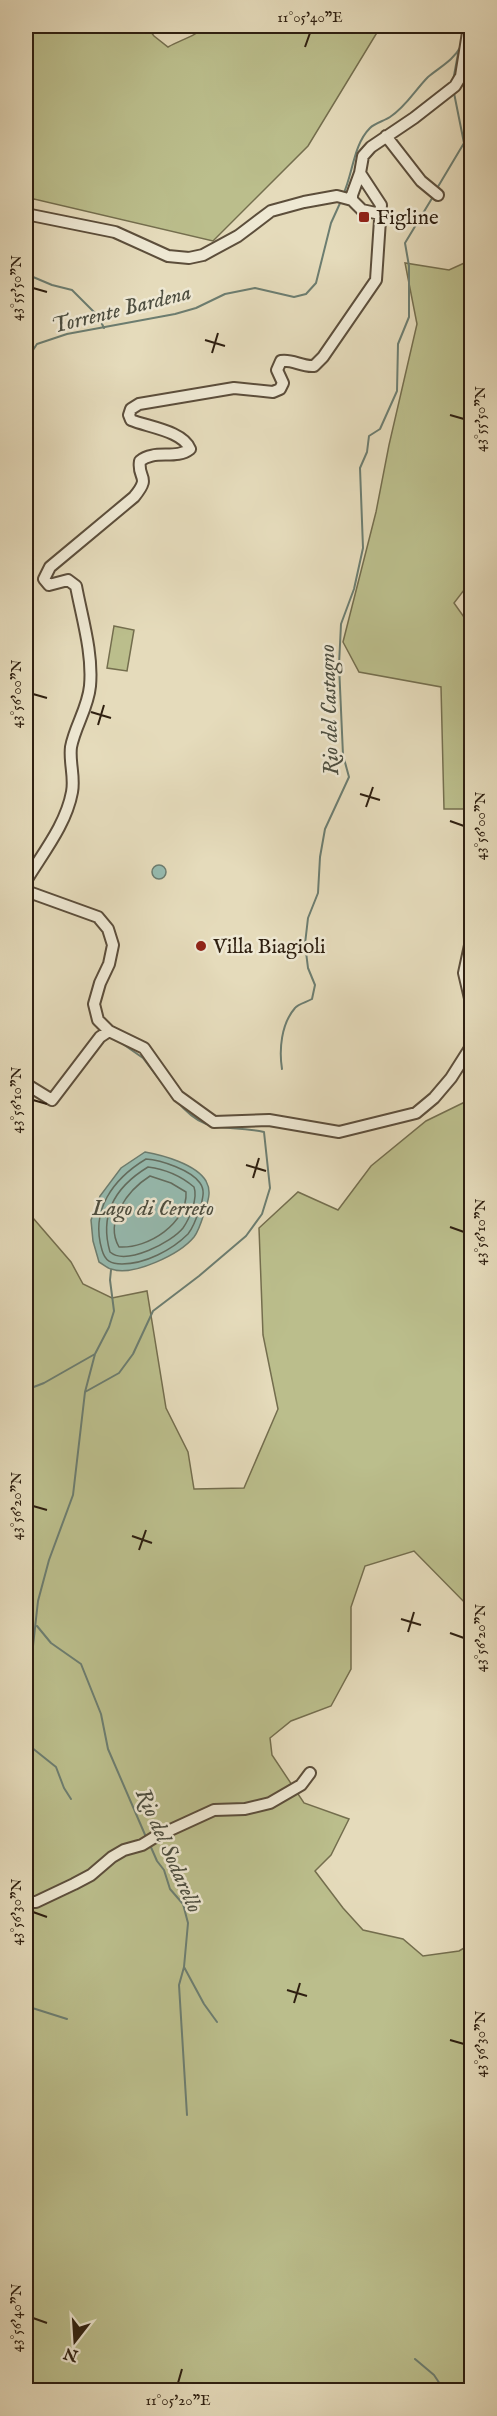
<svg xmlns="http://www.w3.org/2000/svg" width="497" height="2416" font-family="'IM FELL English',serif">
<rect width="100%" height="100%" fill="#e5dbbb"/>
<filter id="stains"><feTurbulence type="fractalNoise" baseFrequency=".00333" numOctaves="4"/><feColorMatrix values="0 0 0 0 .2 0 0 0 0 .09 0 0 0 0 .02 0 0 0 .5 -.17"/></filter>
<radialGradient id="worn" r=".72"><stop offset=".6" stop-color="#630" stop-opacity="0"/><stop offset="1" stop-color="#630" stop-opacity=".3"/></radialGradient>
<!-- green -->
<path fill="#bbbe8c" stroke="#746e4e" stroke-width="1.5" d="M26,26H146L154,36L168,47C182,39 195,37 205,26H381L308,146L213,241L34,199L26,201Z
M471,260L472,456L464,496L471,509V581L454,603L471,627L472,790L465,809H444L441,687L359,672L343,642L376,512L389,445L417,324L405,263L449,270Z
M114,626L134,630L127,671L107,668Z
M471,1099V1609L414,1551L365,1566L351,1607V1669L331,1706L291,1721L270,1738L272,1755L304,1803L349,1819L331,1855L315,1871L343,1908L363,1930L403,1939L423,1956L459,1951L471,1944V2390H26V1217L33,1218L71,1262L83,1284L112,1298L147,1291L166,1408L188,1452L194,1489L244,1488L278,1409L263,1335L259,1228L298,1192L338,1210L371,1166L426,1121Z"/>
<!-- water -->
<path fill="#96bbb0" stroke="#6c7d70" stroke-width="1.5" d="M152 872a7 7 0 1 1 14 0a7 7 0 1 1-14 0Z
M145,1152C162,1155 196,1164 206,1181C211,1190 209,1198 206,1207C203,1216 200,1229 194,1237C180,1254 133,1277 111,1269C107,1268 103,1264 99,1262L93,1241L91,1220L100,1196L121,1168Z"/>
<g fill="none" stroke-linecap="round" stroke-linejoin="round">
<!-- shore -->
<path stroke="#626d60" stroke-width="1.5" d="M146,1159C161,1160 191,1170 200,1183C205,1190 203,1197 201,1205C198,1214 194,1227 188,1234C172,1250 145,1264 122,1264C111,1264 105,1261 102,1250C90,1210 113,1179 146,1159Z
M148,1167C164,1169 181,1176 194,1187C198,1198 190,1218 183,1228C172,1242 126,1266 110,1252C99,1214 115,1187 148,1167Z
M150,1176L171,1183L186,1192C188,1223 148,1249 119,1247C104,1221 128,1190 150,1176Z"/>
<!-- stream -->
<path stroke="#6c7d70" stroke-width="2" d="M453,81L458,54
M454,93L464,143L472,162
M436,190L464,143
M343,195C353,174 353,145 370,128C375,123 384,121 390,117C406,107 415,90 428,77C440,67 454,60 461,46
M26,274L52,285L72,290L98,316L104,328
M26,369L29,356L37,344L67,334L175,314L196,308L225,294L255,288L294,297L306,294L316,283L331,223L341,201
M120,1042L143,1058L168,1091
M282,1069C279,1050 281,1024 295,1008C298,1004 307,1002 312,999L315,985L308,968L305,944L308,918L318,893L320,857L325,829L349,777L343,755L339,665L341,624L354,589L363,548L360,468L367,452L369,436L380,429L397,391L398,344L409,317V266L405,243L434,195
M26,1390L44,1383L95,1354
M85,1392L119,1373L133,1354L153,1311L199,1276L246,1236L262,1214L270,1188L264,1132C224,1123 208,1138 176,1100
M37,1626L51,1643L81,1664L101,1714L108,1749L146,1837
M26,1691L29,1682L38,1601L49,1560L73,1495L85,1392L95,1354L109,1327L114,1311L110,1280L111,1270
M26,1743L56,1767L64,1788L71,1799
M150,1845L157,1861L164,1870L170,1889L183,1904L188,1923L184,1967L179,1985L187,2115
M184,1967L204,2004L217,2022
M26,2006L67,2019
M415,2359L434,2375L444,2390"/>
<defs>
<path id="minor" d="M386,136L421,181L438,195
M352,200V195L360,173
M26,214L115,232L168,256L189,258L203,255L238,236L271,211L304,202L337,196L352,200L362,210L380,214
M26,881C42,854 66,825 72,792C75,777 69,762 71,747C75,726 88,708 90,686C93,653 82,618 76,586L68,580L49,585L44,579L50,567L134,497C152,475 137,480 140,461C154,449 176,460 190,449C183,431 148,427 131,420L129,415L131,409L139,404L234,388L273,392L280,389L283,383L277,370L281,361C293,359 301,367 314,366L323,357L376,280L381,205L360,173L363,156L371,147L414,118L455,86L461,76L469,26
M26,891L98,917L108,929L113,945L109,964L100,983L94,1004L98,1020L109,1031L144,1048L178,1096L214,1122L269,1120L339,1132L416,1113L434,1098L451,1078L472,1045
M472,936L464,973L472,1007
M26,1084L52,1100L100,1037L109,1031
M26,1902H36L74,1884L91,1875L112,1857L124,1850L142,1845L155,1837L214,1810L245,1809L270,1803L301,1785L310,1773"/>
</defs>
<!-- minor casing -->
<use href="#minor" stroke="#5c4e3b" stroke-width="14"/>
<!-- minor -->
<use href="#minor" stroke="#eee8d3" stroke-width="10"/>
</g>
<!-- ticks -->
<path fill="none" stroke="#2e1f10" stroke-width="2" d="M305,47L310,33M33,288L47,292M205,340L225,346M212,353L218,333M450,415L464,419M33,694L47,698M91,712L111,718M98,725L104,705M360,794L380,800M366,807L373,787M450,821L464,826M33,1100L47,1104M246,1165L266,1171M253,1178L259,1158M450,1227L464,1232M33,1506L47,1510M132,1536L152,1543M139,1550L146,1530M401,1619L421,1625M408,1632L414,1612M450,1633L464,1638M33,1912L47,1917M287,1990L307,1996M294,2003L300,1983M450,2040L464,2044M33,2318L47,2323M178,2383L182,2369"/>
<!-- markers -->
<g fill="#8f2418" stroke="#eee8d3" stroke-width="2">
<rect x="358" y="211" width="12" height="12" rx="3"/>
<circle cx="201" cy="946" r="6"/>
</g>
<g text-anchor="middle" stroke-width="5" stroke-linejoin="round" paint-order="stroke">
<!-- poi labels -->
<g font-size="21" fill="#2e1f10" stroke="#eee8d3" text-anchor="start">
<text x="376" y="224">Figline</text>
<text x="213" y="953">Villa Biagioli</text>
</g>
<!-- water labels -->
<g font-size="22" font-style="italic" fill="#4d4e40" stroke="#eee8d3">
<text transform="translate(121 308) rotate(-14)" y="8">Torrente Bardena</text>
<text transform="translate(328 710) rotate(-92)" y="8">Rio del Castagno</text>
<text x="153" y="1215">Lago di Cerreto</text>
<text transform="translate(170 1850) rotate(66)" y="8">Rio del Sodarello</text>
</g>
</g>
<!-- margin -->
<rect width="497" height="2416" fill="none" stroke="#e5dbbb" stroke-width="66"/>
<!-- north arrow -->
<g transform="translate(75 2341) rotate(197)" stroke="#eee8d3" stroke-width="4.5" paint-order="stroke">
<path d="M0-4.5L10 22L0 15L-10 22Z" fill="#2e1f10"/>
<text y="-9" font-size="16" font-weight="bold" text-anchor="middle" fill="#2e1f10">N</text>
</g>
<rect x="33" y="33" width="431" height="2350" fill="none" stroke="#2e1f10" stroke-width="2"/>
<g font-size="15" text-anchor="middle" fill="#2e1f10">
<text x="310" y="22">11°05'40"E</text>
<text transform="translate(16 288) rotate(-90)" y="5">43°55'50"N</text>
<text transform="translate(480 419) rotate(-90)" y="5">43°55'50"N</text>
<text transform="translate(16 694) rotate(-90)" y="5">43°56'00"N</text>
<text transform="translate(480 826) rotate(-90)" y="5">43°56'00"N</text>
<text transform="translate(16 1100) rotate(-90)" y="5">43°56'10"N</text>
<text transform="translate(480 1232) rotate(-90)" y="5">43°56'10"N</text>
<text transform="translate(16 1506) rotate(-90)" y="5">43°56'20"N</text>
<text transform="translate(480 1638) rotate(-90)" y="5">43°56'20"N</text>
<text transform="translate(16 1912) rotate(-90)" y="5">43°56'30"N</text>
<text transform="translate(480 2044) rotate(-90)" y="5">43°56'30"N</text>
<text transform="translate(16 2318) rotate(-90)" y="5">43°56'40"N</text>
<text x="178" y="2405">11°05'20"E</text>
</g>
<rect width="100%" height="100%" filter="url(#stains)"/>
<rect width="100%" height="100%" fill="url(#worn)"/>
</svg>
